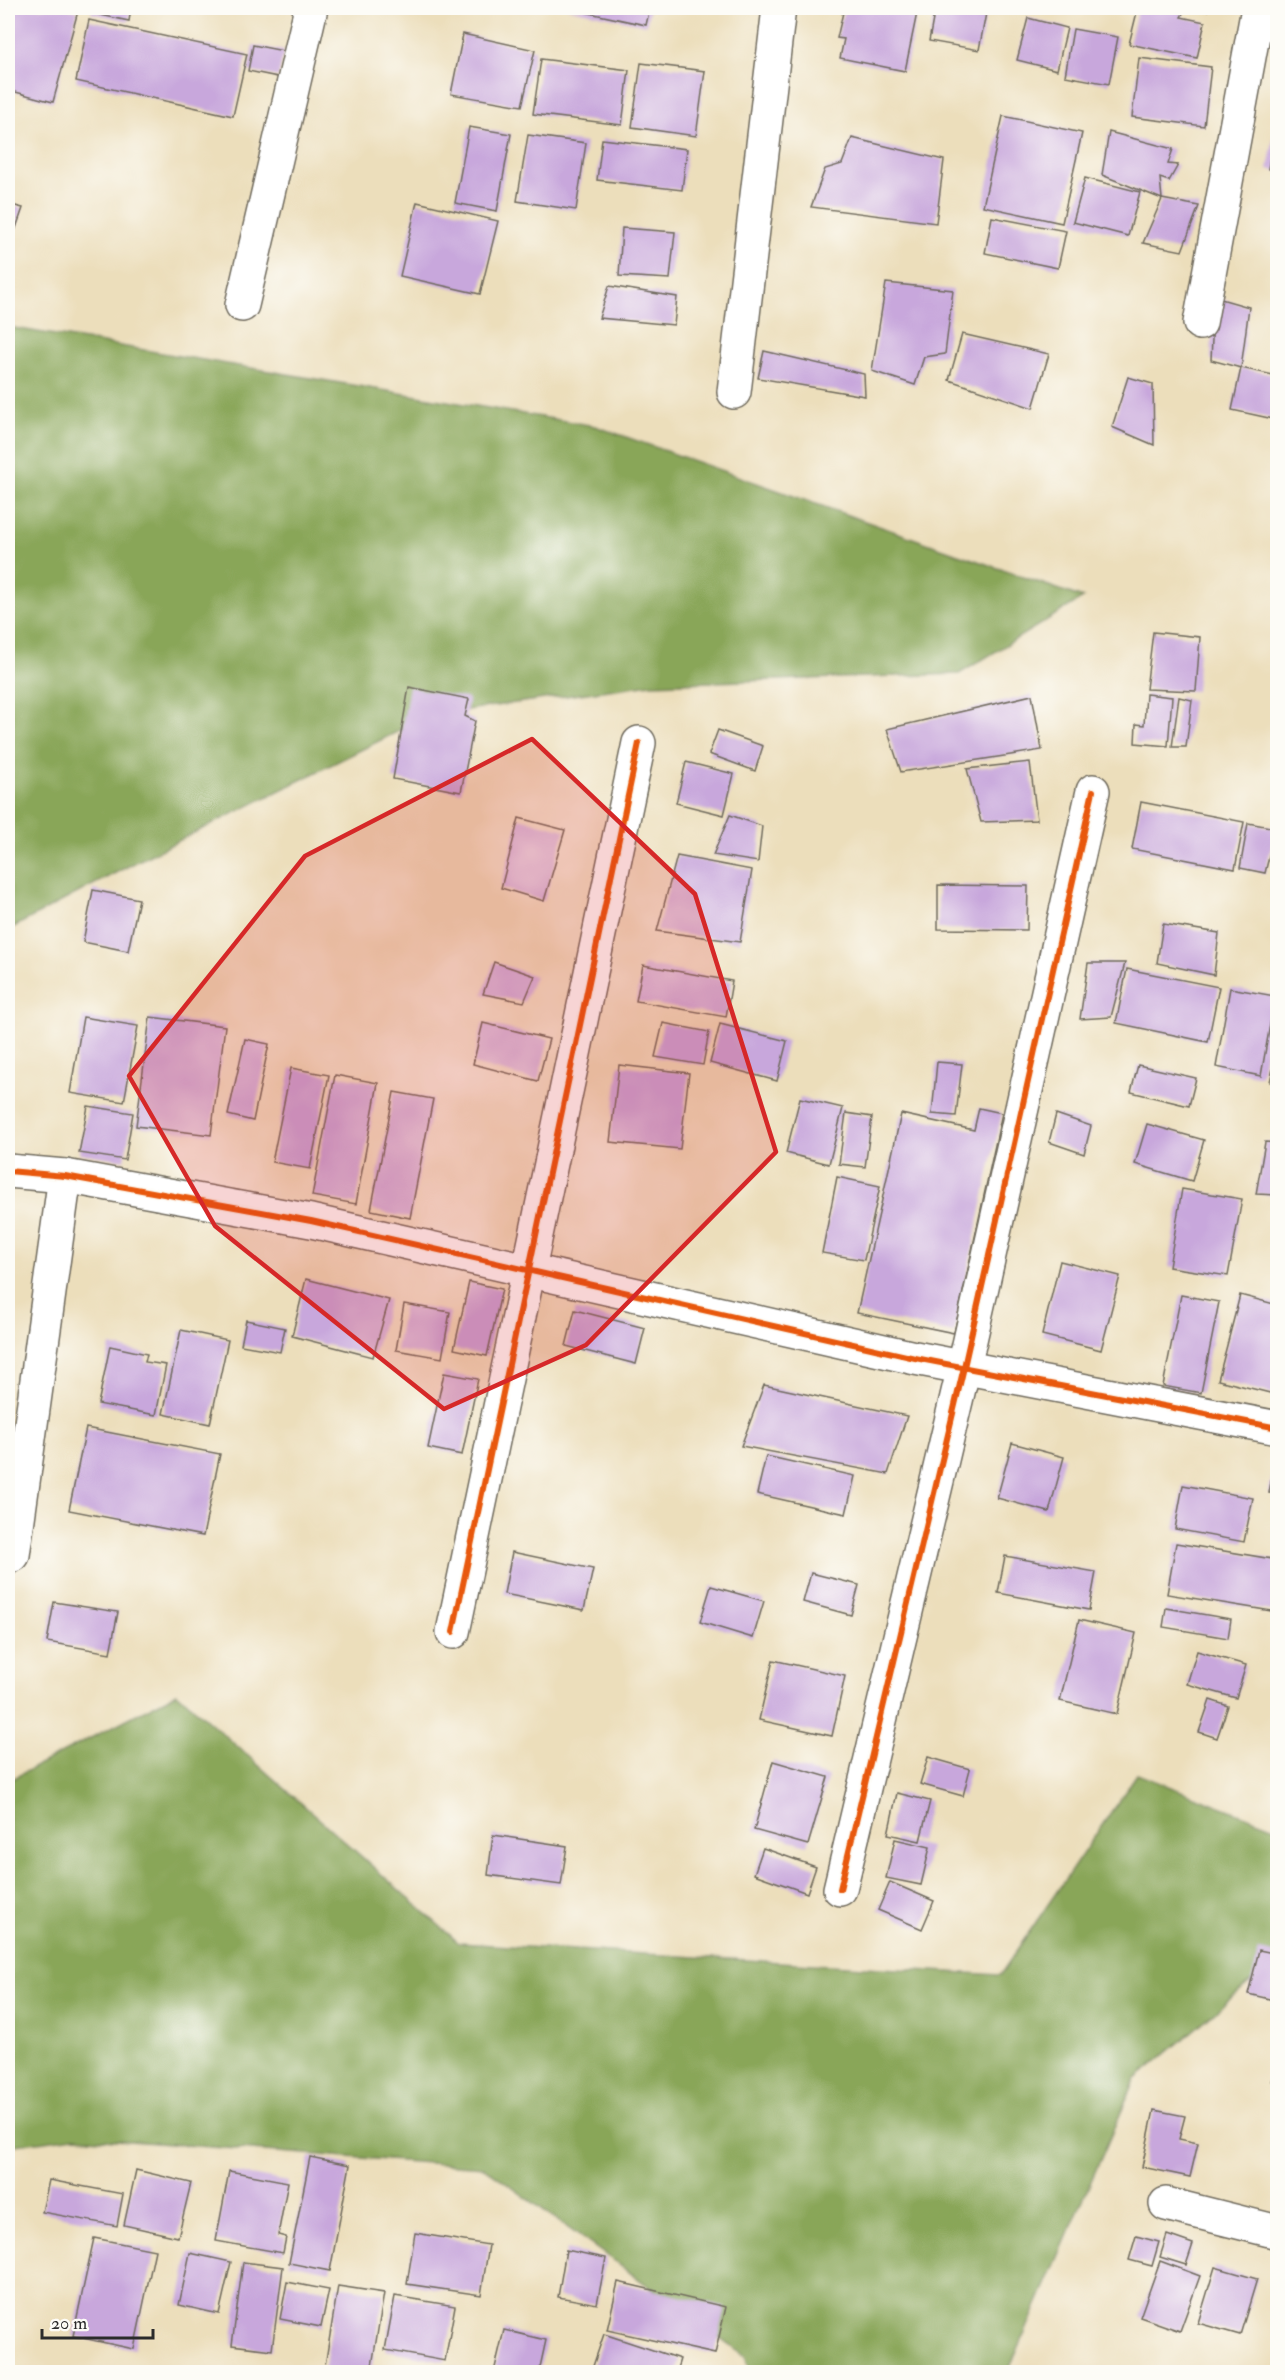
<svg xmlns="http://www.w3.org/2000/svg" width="1285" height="2380" font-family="'IM FELL Double Pica',serif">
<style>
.forest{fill:#89a658;stroke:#5a6842;stroke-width:1.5}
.building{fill:#c8a7dc}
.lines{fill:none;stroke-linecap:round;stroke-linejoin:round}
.street-casing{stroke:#6f6a5d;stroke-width:36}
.street{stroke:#fff;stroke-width:33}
.cycleway-casing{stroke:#fdfcf7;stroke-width:10}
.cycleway{stroke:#e8590c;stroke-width:6}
.marked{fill:#d62828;fill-opacity:0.2;stroke:#d62828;stroke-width:4.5;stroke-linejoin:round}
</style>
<rect width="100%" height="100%" fill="#fdfcf7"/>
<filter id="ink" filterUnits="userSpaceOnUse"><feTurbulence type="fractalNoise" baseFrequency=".0167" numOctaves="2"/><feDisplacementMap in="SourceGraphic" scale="12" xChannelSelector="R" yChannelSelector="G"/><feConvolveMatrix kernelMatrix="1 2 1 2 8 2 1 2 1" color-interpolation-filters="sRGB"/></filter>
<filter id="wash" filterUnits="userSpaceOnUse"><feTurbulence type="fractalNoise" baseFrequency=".008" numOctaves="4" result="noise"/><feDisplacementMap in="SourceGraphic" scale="24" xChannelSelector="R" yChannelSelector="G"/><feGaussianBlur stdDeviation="1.35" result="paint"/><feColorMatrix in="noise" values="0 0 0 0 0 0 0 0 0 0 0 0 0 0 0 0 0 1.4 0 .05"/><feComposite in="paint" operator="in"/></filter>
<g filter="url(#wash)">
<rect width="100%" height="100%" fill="#ecdebb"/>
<!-- forest -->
<g class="forest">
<polygon points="8,327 595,426 1083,598 959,674 651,684 431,715 138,861 8,930"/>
<polygon points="177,1693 459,1943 1000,1975 1137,1774 1277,1828 1277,1959 1135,2080 1008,2372 751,2372 745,2356 484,2167 75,2137 8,2146 8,1781"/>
</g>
<g id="blocks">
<!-- building -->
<g class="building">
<polygon points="8,8 63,8 78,11 53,102 8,90"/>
<polygon points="92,8 131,8 129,21 91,13"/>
<polygon points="566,8 650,8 646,25"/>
<polygon points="844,8 918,8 905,71 840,58 844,39 837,38"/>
<polygon points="935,8 987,8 979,50 929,41"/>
<polygon points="1138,8 1208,8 1207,11 1185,10 1181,17 1205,22 1197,58 1129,44"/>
<polygon points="1028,18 1067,28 1057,70 1017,60"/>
<polygon points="89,20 247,54 233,116 76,81"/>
<polygon points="1073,29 1118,37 1109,84 1065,76"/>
<polygon points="463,34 535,50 522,106 451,94"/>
<polygon points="253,45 284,51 278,77 248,71"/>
<polygon points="1139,58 1211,67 1204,126 1132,117"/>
<polygon points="541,59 629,70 622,125 533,114"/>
<polygon points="641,63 705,71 696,136 632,127"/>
<polygon points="1003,116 1082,133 1062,223 983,206"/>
<polygon points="1276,123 1278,123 1278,171 1268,169"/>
<polygon points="469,127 511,134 497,211 455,203"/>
<polygon points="1109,132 1173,149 1168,164 1178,165 1169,181 1160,178 1162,199 1102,175"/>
<polygon points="528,135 586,143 576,210 517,201"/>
<polygon points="852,138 944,160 936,223 811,207 825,169 842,164"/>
<polygon points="602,139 687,149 682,190 597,180"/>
<polygon points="1085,178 1140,192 1128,236 1073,222"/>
<polygon points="1162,199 1199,206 1182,251 1143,243"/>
<polygon points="417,202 498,221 480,294 400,276"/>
<polygon points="8,204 23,208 8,251"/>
<polygon points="992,217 1066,231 1058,268 985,253"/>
<polygon points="622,228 675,232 670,279 619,276"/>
<polygon points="886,283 953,290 945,354 924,357 915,385 872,371"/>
<polygon points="609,286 677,297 674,325 599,318"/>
<polygon points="1214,297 1249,307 1241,368 1211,360"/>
<polygon points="962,334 1049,354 1033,408 949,380"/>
<polygon points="764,351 864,374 865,396 758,378"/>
<polygon points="1241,368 1278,376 1278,420 1232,410"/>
<polygon points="1128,377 1153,384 1154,445 1112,427"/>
<polygon points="1153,632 1200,637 1196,691 1146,689"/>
<polygon points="409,687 469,699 465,716 475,721 461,792 393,779"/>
<polygon points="1146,694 1172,697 1168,746 1135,743 1136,724 1144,725"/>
<polygon points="1032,695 1042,750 901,772 887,729"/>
<polygon points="1179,697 1192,700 1186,747 1172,747"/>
<polygon points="718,730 763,746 755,771 709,754"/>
<polygon points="686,762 734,774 724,815 676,803"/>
<polygon points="1030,762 1037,820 981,822 967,769"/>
<polygon points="1141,802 1244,822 1235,869 1132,849"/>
<polygon points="730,815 762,826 758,862 713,855"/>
<polygon points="519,818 565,830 544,901 501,888"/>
<polygon points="1248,823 1276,828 1265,873 1240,868"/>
<polygon points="677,856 752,870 740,942 657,931"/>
<polygon points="938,885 1028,886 1027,930 938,929"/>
<polygon points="93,890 139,899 128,951 83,942"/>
<polygon points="1163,924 1219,933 1214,975 1157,963"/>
<polygon points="494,962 535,976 524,1002 483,994"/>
<polygon points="1088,963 1125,963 1111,1017 1080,1019"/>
<polygon points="643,965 732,981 726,1017 636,1001"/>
<polygon points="1127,969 1219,987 1208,1042 1116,1023"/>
<polygon points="1230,988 1275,996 1261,1076 1216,1067"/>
<polygon points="83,1017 138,1026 124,1102 70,1093"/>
<polygon points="150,1017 225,1026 211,1135 136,1126"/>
<polygon points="483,1023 549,1039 538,1081 473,1064"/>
<polygon points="663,1023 709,1032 703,1065 655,1057"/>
<polygon points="720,1024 787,1041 777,1081 710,1063"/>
<polygon points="245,1039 269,1044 253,1121 228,1115"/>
<polygon points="1277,1051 1278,1051 1278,1084 1270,1082"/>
<polygon points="937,1062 962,1064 956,1116 932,1114"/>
<polygon points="619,1065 689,1073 680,1149 610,1142"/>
<polygon points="1138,1065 1196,1078 1189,1106 1131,1092"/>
<polygon points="291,1068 329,1075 310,1169 272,1162"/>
<polygon points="335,1075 378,1083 356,1204 312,1196"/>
<polygon points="394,1092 433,1099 410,1218 371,1210"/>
<polygon points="800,1098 843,1108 829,1164 786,1153"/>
<polygon points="88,1106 133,1113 125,1160 79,1153"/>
<polygon points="979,1108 1002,1113 954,1333 857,1313 901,1114 974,1130"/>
<polygon points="846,1113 872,1117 865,1167 839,1164"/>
<polygon points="1056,1114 1091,1126 1084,1154 1049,1142"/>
<polygon points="1147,1124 1204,1140 1192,1181 1135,1164"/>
<polygon points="1265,1142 1278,1143 1278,1195 1256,1194"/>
<polygon points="837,1177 880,1186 864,1260 822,1253"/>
<polygon points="1182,1189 1242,1199 1228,1276 1169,1267"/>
<polygon points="1060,1261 1120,1276 1101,1350 1042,1335"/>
<polygon points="306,1279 389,1300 373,1357 292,1336"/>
<polygon points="469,1282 502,1289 487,1356 454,1349"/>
<polygon points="1181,1295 1219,1302 1201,1393 1163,1386"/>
<polygon points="1240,1295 1278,1305 1278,1395 1218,1380"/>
<polygon points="404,1304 450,1312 442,1358 396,1350"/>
<polygon points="575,1310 645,1328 636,1364 566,1346"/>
<polygon points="246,1320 285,1328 280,1352 241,1345"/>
<polygon points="181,1330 228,1340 210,1424 163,1414"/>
<polygon points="110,1346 147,1354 145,1362 166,1365 156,1415 98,1404"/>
<polygon points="444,1373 478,1379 462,1455 428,1448"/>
<polygon points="764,1385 907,1416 888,1474 741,1446"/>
<polygon points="86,1428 220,1454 203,1536 69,1510"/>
<polygon points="1012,1443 1064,1457 1049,1512 997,1498"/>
<polygon points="766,1456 855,1476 846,1514 757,1494"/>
<polygon points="1275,1460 1278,1460 1278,1494 1269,1493"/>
<polygon points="1183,1485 1253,1498 1244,1542 1175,1529"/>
<polygon points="1176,1543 1278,1560 1278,1612 1167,1594"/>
<polygon points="512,1552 593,1569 584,1610 504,1594"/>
<polygon points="1005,1556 1096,1572 1089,1610 998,1593"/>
<polygon points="811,1573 859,1585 851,1615 803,1602"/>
<polygon points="711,1586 764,1601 753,1638 700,1622"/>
<polygon points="54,1602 118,1612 110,1653 47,1642"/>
<polygon points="1166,1608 1231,1619 1228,1638 1163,1627"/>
<polygon points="1079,1620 1136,1633 1117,1714 1060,1701"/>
<polygon points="1197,1651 1246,1665 1236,1698 1187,1684"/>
<polygon points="773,1660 845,1676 832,1736 759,1720"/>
<polygon points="1210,1700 1228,1706 1217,1738 1199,1732"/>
<polygon points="928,1757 970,1769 963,1796 920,1784"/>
<polygon points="773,1761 828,1777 808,1845 754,1830"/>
<polygon points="897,1793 930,1801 920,1841 888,1834"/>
<polygon points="493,1835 567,1846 561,1885 488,1875"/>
<polygon points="895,1839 930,1847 921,1885 886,1878"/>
<polygon points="763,1848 816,1867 807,1893 754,1874"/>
<polygon points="890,1882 934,1901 922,1929 878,1910"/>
<polygon points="1259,1950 1278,1954 1278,2001 1248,1994"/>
<polygon points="1278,2062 1278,2082 1272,2081"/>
<polygon points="1154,2110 1185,2116 1179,2139 1198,2143 1190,2177 1142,2167"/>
<polygon points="310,2157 350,2165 330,2271 289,2263"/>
<polygon points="136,2170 191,2183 178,2237 124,2225"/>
<polygon points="229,2171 288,2182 278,2235 286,2237 283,2253 216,2241"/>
<polygon points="49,2180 123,2194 117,2226 42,2212"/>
<polygon points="415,2233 489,2245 481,2295 407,2284"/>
<polygon points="1167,2235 1193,2244 1186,2265 1160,2257"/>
<polygon points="1136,2236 1159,2242 1152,2266 1129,2260"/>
<polygon points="94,2238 155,2250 134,2349 73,2336"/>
<polygon points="566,2250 606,2258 597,2304 558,2297"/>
<polygon points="190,2253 231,2262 219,2314 179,2305"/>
<polygon points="1160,2261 1200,2276 1180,2331 1140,2317"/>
<polygon points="243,2262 283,2267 272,2350 232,2345"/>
<polygon points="1215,2267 1257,2279 1240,2335 1198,2323"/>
<polygon points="287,2282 329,2290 321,2327 280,2319"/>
<polygon points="618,2282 726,2307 715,2354 607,2330"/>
<polygon points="338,2286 384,2293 371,2372 324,2372"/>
<polygon points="395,2296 455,2306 445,2361 385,2350"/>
<polygon points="504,2330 546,2340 539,2372 494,2372"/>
<polygon points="604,2334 680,2359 676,2372 591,2372"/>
</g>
</g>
</g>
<g filter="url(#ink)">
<use href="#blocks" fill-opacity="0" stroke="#6f6a5d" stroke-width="1.5"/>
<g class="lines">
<defs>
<g id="street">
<polyline points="242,305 311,8"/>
<polyline points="1200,323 1258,8"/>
<polyline points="734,392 779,8"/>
<polyline points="8,1171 65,1176 311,1221 915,1358 1278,1428"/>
<polyline points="13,1555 65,1176"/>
<polyline points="453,1632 639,743"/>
<polyline points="840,1889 964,1367 1093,791"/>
<polyline points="1166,2204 1278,2232"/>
</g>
</defs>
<!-- street casing -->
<use href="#street" class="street-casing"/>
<!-- street -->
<use href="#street" class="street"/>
<defs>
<g id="cycleway">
<polyline points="8,1171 65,1176 311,1221 915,1358 1278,1428"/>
<polyline points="453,1632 639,743"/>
<polyline points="840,1889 964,1367 1093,791"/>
</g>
</defs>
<!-- cycleway casing -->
<use href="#cycleway" class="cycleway-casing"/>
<!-- cycleway -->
<use href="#cycleway" class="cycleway"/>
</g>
</g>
<!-- marked area -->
<path class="marked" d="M532,739L695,894L776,1152L586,1345L444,1409L215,1226L129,1076L305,856Z"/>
<!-- margin -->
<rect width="1285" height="2380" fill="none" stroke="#fdfcf7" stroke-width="30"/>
<!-- scale -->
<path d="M42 2329v9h111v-9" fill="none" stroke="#2b2b2b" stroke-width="3"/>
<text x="51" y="2329" font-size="18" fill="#2b2b2b" stroke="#fdfcf7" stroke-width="4.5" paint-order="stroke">20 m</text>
</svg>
